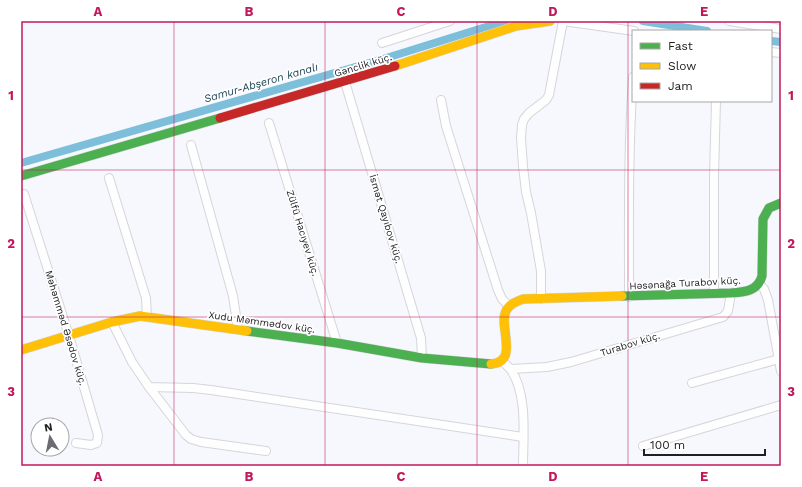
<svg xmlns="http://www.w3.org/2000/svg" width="802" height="487" font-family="'Work Sans',sans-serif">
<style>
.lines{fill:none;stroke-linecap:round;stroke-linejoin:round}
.canal{stroke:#7dbeda;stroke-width:8}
.street-casing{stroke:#d5d5da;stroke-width:10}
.fast-casing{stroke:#d5d5da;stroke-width:10}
.slow-casing{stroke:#d5d5da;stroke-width:10}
.jam-casing{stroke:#d5d5da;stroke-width:10}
.street{stroke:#fefeff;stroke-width:8}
.fast{stroke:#4caf50;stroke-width:9}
.slow{stroke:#ffc107;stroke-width:9}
.jam{stroke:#c62828;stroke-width:9}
.grid{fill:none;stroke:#c2185b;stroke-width:1;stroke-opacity:0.55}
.labels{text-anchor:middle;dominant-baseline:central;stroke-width:3.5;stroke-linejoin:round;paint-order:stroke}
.street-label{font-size:10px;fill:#202024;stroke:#fff}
.water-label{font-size:11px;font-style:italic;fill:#1d4456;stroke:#fff}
.neatline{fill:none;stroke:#c2185b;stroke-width:1.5}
.grid-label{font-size:13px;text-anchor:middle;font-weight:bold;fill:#c2185b}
</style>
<rect width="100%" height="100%" fill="#f7f8fd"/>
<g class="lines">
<!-- canal -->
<g class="canal">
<polyline points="643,21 707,31"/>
<polyline points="771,41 781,42"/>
<polyline points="21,163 383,59 505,21"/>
</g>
<defs>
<g id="street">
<polyline points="563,21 634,31"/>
<polyline points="729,21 781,29"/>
<polyline points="382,43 450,21"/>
<polyline points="771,52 781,53"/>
<polyline points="345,82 421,338 422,358"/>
<polyline points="441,100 446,126 498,290 502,299 508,305"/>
<polyline points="269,123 337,343"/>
<polyline points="191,145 233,296 238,329"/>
<polyline points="109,178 146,298 147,317"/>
<polyline points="24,194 69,336 98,435 97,443 91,445 76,443"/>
<polyline points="760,285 764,289 768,300 781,371"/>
<polyline points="714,293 714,176 716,101"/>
<path d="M629,297C629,223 628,150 633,77"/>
<polyline points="541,299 541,271 531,213 526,192 523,166 521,138 522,125 524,119 529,113 546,100 549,95 563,21"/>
<polyline points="112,322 132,362 149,387 193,388 211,390 523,437"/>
<path d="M502,361C505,364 509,367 511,370C528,395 523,437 523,466"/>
<polyline points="511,369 547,367 571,362 723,317 728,311 731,293"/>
<polyline points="692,383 779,359"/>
<polyline points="149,387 186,435 191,439 201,442 266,451"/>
<polyline points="643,446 781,405"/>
</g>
<g id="fast">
<polyline points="21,176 220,118"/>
<path d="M622,296L731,293C745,292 758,291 762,276L763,219L769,208L781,203"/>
<polyline points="247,331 337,343 422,358 491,364"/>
</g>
<g id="slow">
<polyline points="395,66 516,26 550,21"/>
<polyline points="21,350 112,322 140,316 247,331"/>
<path d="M491,364C520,362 498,326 506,311C509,304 516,302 523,299L622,296"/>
</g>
<polyline id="jam" points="220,118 395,66"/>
</defs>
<!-- street casing -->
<use href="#street" class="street-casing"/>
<!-- fast casing -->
<use href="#fast" class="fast-casing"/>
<!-- slow casing -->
<use href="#slow" class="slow-casing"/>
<!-- jam casing -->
<use href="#jam" class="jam-casing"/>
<!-- street -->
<use href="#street" class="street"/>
<!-- fast -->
<use href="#fast" class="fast"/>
<!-- slow -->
<use href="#slow" class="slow"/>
<!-- jam -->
<use href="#jam" class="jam"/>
</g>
<!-- grid -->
<path class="grid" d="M174,21V466M325,21V466M477,21V466M628,21V466M21,170H781M21,317H781"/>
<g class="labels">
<!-- street labels -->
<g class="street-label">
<text transform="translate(363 65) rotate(-17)">Gənclik küç.</text>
<text transform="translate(386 219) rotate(73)">İsmət Qayıbov küç.</text>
<text transform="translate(303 233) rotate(73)">Zülfü Hacıyev küç.</text>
<text transform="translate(685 283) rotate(-3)">Həsənağa Turabov küç.</text>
<text transform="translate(262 322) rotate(8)">Xudu Məmmədov küç.</text>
<text transform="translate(66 328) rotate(73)">Məhəmməd Əsədov küç.</text>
<text transform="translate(630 344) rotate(-17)">Turabov küç.</text>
</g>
<!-- water labels -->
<g class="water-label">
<text transform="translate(261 83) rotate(-16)">Samur-Abşeron kanalı</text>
</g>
</g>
<!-- border -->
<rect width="802" height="487" fill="none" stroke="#ffffff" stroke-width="44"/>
<!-- legend -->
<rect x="632" y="30" width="140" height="72" fill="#ffffff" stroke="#a6a6a7"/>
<rect x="640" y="43" width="20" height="6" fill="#4caf50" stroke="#a6a6a7"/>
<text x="668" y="50" font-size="12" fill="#202024">Fast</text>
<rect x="640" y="63" width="20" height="6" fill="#ffc107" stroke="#a6a6a7"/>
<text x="668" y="70" font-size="12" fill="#202024">Slow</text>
<rect x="640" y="83" width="20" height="6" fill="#c62828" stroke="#a6a6a7"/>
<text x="668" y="90" font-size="12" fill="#202024">Jam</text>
<!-- north arrow -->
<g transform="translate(50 437) rotate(350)"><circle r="19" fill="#ffffff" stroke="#a6a6a7"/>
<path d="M0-3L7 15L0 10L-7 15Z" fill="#6b6c70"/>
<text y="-6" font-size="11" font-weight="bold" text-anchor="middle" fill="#202024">N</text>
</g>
<!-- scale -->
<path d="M644 449v6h121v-6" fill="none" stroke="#202024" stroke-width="2"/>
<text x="650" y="449" font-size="12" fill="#202024" stroke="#ffffff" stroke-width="3" paint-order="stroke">100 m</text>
<rect x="22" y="22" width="758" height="443" class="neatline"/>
<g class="grid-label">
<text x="98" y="16">A</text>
<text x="249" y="16">B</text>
<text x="401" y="16">C</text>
<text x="553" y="16">D</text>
<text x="704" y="16">E</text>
<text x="11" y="100">1</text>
<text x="791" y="100">1</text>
<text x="11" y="248">2</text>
<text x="791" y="248">2</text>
<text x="11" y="396">3</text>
<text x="791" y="396">3</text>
<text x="98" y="481">A</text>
<text x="249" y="481">B</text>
<text x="401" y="481">C</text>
<text x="553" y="481">D</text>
<text x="704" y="481">E</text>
</g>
</svg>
